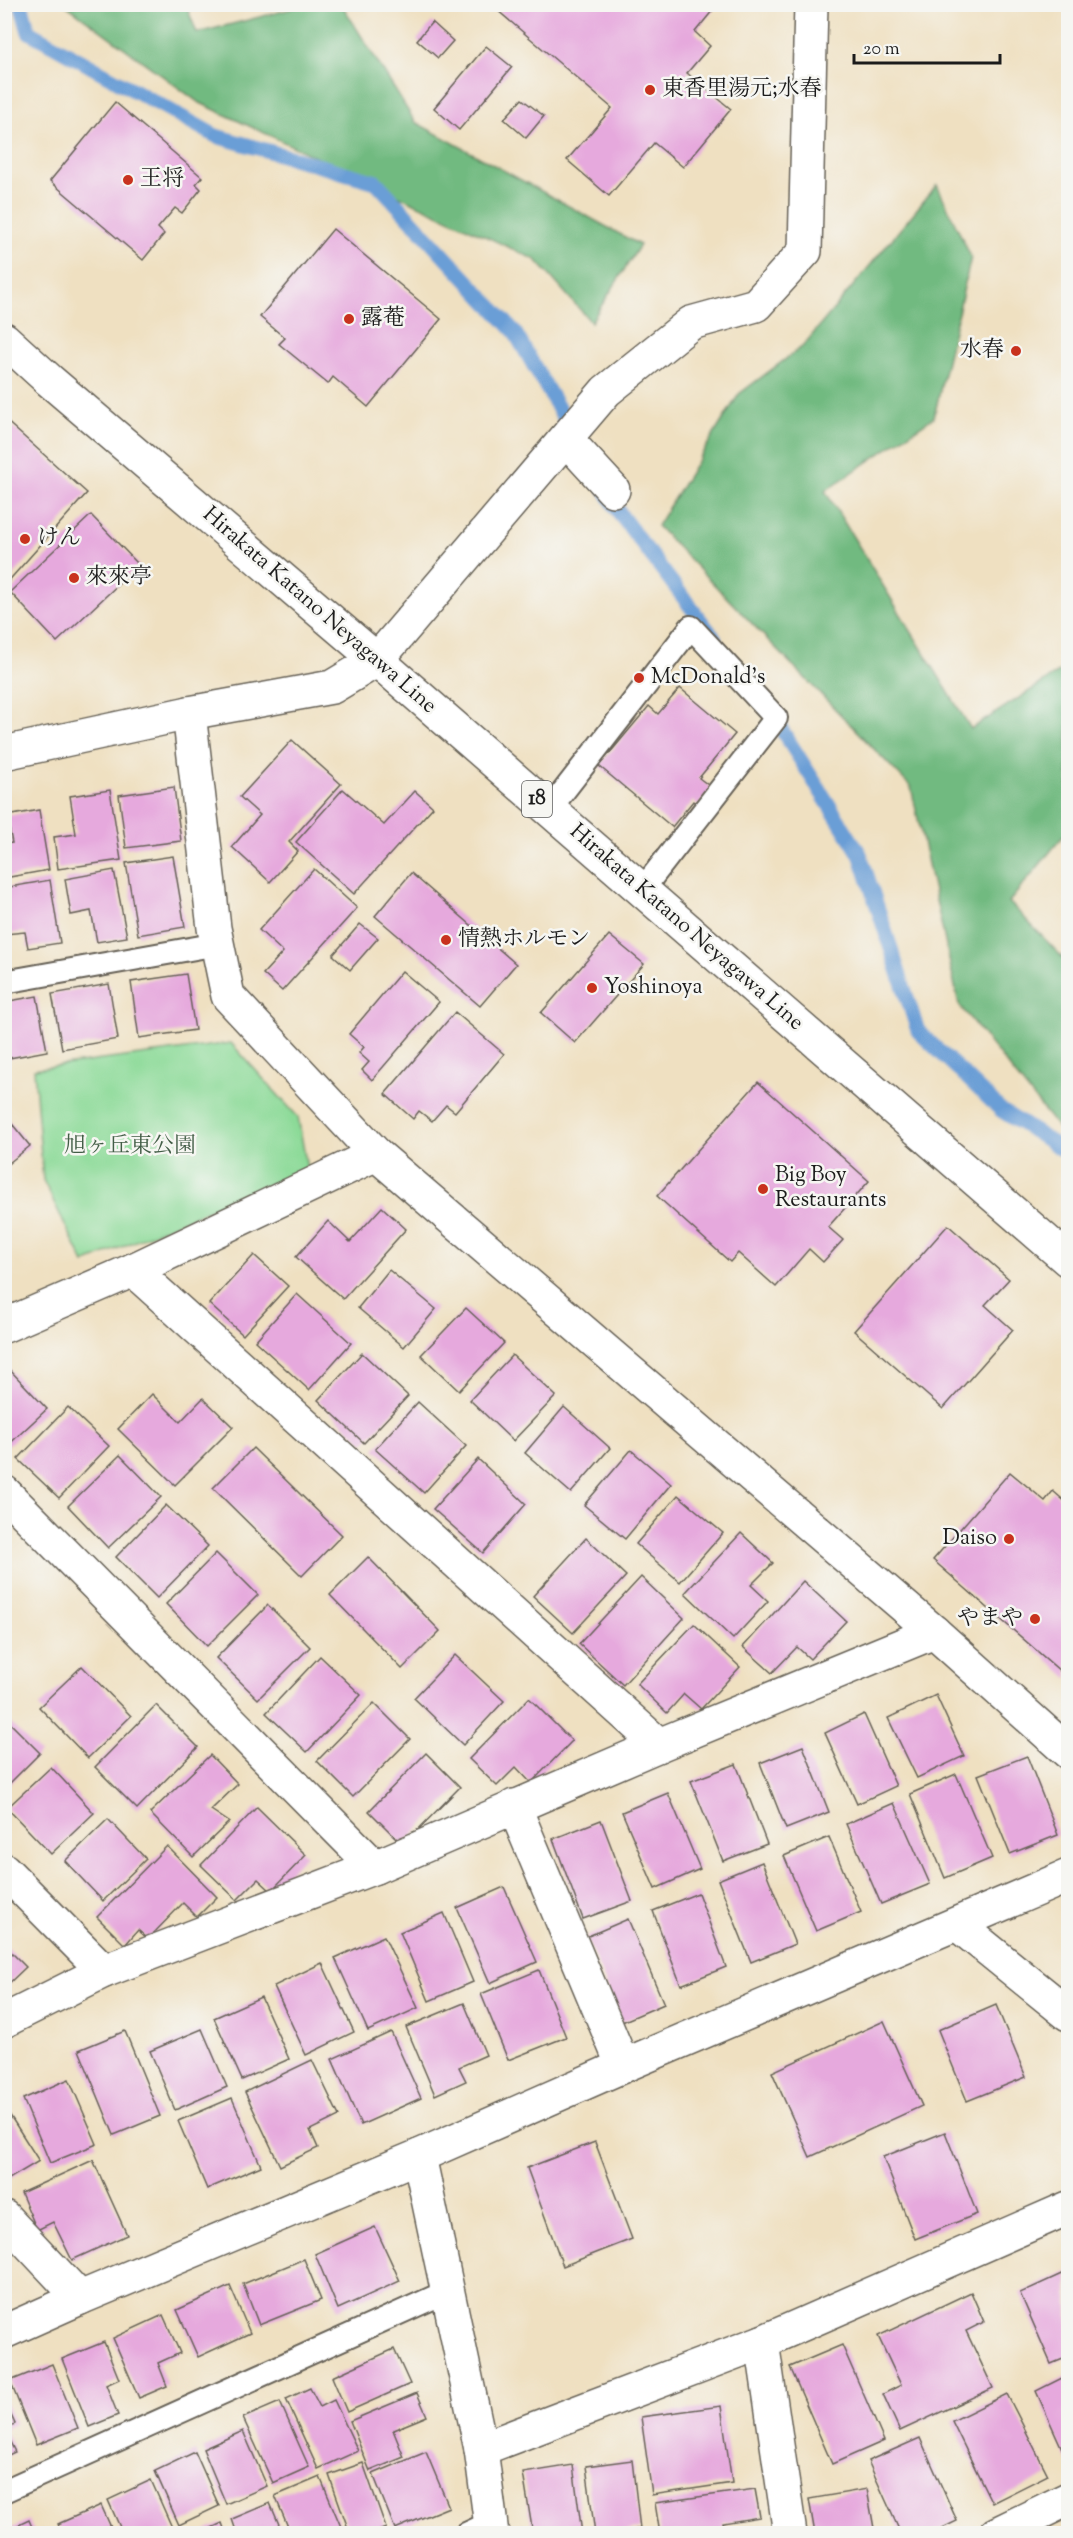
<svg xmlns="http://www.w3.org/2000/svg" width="1073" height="2538" font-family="'Sorts Mill Goudy','Noto Serif JP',serif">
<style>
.green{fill:#8cda98;stroke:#547b5a;stroke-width:1.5}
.forest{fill:#71ba80;stroke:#466b4e;stroke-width:1.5}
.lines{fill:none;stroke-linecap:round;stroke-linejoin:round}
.stream{stroke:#6b9ed6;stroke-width:15}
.building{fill:#e6a9dd}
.service-casing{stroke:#666156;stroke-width:26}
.minor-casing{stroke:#666156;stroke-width:36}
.tertiary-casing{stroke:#666156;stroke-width:36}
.primary-casing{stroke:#666156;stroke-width:36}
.service{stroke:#fff;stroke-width:22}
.minor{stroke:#fff;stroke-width:33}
.tertiary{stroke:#fff;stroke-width:33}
.primary{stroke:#fff;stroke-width:33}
.poi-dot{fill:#c8321e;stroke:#f6f6f2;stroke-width:2}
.labels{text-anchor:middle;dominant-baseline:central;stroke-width:5;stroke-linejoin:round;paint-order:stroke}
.shield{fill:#f6f6f2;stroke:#5d5d5c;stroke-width:1.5}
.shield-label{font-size:21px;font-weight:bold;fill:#1c1c1c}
.poi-label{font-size:22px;fill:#1c1c1c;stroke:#f6f6f2;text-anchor:start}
.street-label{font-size:22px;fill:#1c1c1c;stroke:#f6f6f2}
.park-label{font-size:22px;fill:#435e47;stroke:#f6f6f2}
</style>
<rect width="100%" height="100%" fill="#f6f6f2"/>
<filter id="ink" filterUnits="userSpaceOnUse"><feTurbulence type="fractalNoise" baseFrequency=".0167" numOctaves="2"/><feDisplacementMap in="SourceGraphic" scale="12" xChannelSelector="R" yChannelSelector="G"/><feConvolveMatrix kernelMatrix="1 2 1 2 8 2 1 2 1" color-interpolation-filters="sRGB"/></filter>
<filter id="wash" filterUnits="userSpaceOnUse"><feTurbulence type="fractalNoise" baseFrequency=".008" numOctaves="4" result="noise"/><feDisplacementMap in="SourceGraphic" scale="24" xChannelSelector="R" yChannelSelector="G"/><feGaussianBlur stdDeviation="1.35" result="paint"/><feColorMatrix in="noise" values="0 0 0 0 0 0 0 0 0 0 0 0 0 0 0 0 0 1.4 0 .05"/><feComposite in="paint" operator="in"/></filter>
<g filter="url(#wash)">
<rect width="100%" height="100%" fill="#efe0c1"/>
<!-- green -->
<polygon class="green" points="231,1043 298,1117 307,1168 84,1263 43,1180 34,1069"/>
<!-- forest -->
<g class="forest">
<polygon points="66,5 186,5 197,33 306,5 342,5 415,122 640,245 591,322 536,260 198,102"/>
<polygon points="937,185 971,257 934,417 825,491 971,729 1068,666 1068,830 1009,902 1068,963 1068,1137 1063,1134 959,1005 911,787 657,526 739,394 803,346"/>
</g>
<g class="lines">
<!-- stream -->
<g class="stream">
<polyline points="21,4 29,32 216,136 376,182 514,331 572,432"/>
<polyline points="605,489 622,517 715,639"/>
<polyline points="771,713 860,854 918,1031 1002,1111 1068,1153"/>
</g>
</g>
<g id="blocks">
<!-- building -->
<g class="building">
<polygon points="490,4 706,4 713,10 695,32 710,46 687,73 731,109 683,167 654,143 609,196 567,160 612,108"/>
<polygon points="432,22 453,41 438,58 417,40"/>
<polygon points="486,46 512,67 459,130 434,108"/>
<polygon points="522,99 544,116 526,138 504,119"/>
<polygon points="115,102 202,177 196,184 201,189 182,213 175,208 158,228 164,234 143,260 50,181"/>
<polygon points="333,229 441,319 368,407 333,377 328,384 279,344 285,338 260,317"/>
<polygon points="4,419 87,493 4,586"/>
<polygon points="91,515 139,565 57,642 10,592"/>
<polygon points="680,688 735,734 699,778 712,788 698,806 693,801 672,827 599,766 649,706 658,714"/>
<polygon points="292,740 341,784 289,842 298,851 270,882 232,847 260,815 240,797"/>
<polygon points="174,787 181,841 126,848 119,795"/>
<polygon points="343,789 384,825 415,791 433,807 354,894 296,842"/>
<polygon points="110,790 121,860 58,869 54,837 76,834 70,796"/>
<polygon points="39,810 49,870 4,878 4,844 12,843 7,816"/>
<polygon points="173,856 185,927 138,935 126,863"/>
<polygon points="314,869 357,908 282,991 263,974 283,952 259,930"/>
<polygon points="114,870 127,937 97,942 91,911 71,915 65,879"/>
<polygon points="411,873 516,964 480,1006 375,916"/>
<polygon points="50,880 60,943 28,948 25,932 5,934 4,888"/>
<polygon points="360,924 378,938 350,970 333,955"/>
<polygon points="609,935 644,964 575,1043 541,1013"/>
<polygon points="402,971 439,1002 372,1080 362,1070 369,1062 359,1053 364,1047 349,1034"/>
<polygon points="186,974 195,1030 139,1038 131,982"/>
<polygon points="109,984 118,1039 62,1049 52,994"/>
<polygon points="37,996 47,1051 4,1059 4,1002"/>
<polygon points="455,1012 504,1054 455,1112 446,1105 432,1121 419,1111 413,1119 385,1094"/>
<polygon points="758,1082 869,1181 828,1227 843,1240 823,1262 809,1249 776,1287 738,1253 730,1262 657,1196"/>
<polygon points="4,1114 30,1146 4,1167"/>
<polygon points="382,1207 406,1229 343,1299 296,1257 328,1221 350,1242"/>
<polygon points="948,1225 1009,1279 985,1305 1013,1330 943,1409 854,1331"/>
<polygon points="254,1255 288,1286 243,1335 209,1304"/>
<polygon points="389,1270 436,1309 404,1347 358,1308"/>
<polygon points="297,1294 351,1343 309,1390 255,1341"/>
<polygon points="466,1308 504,1343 459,1391 421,1355"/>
<polygon points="362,1353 408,1396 364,1443 318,1400"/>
<polygon points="512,1355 556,1396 513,1441 470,1400"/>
<polygon points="9,1369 47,1409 4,1449 4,1373"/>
<polygon points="152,1394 180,1422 203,1398 233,1427 175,1485 118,1429"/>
<polygon points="418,1402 466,1446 424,1493 375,1449"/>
<polygon points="68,1407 109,1446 59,1498 18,1459"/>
<polygon points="564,1407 610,1448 571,1493 525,1453"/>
<polygon points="253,1448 342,1535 302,1576 213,1488"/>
<polygon points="631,1450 671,1484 625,1539 584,1505"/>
<polygon points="120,1455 161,1497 108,1548 68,1506"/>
<polygon points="478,1459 526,1504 483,1553 433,1509"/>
<polygon points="1010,1472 1045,1501 1053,1491 1068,1504 1068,1678 933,1560"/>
<polygon points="678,1495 723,1533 680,1582 636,1544"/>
<polygon points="166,1505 208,1546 157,1598 116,1557"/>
<polygon points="741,1533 773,1563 751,1585 768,1601 733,1639 685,1593"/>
<polygon points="586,1538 626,1576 573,1633 533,1596"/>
<polygon points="216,1553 258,1595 207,1646 166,1604"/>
<polygon points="368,1557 440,1631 402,1669 330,1595"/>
<polygon points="641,1577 684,1618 623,1685 579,1644"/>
<polygon points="803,1581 846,1621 810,1659 797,1647 772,1673 743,1647"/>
<polygon points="268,1605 310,1647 258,1699 216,1658"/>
<polygon points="694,1624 740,1667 701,1709 684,1694 667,1713 637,1684"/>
<polygon points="455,1655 504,1701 463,1745 414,1698"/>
<polygon points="320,1656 361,1695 307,1752 266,1713"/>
<polygon points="82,1666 131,1716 88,1758 39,1707"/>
<polygon points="936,1695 964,1756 917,1778 888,1718"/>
<polygon points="529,1698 572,1741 531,1783 516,1767 497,1786 469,1759"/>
<polygon points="374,1703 410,1739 353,1797 317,1761"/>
<polygon points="156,1705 198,1747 137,1809 95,1767"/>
<polygon points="864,1714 896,1786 857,1804 825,1733"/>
<polygon points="4,1717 40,1753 4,1789"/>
<polygon points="803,1746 829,1812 786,1829 760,1763"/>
<polygon points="426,1753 460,1787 403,1845 369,1811"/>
<polygon points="210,1755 238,1784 211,1810 229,1822 193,1857 150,1813"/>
<polygon points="1027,1756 1058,1835 1010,1854 978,1775"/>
<polygon points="736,1764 767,1844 723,1861 691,1781"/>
<polygon points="51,1767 94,1813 51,1854 7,1808"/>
<polygon points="956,1774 992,1858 945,1878 910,1794"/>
<polygon points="668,1793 700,1869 655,1889 622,1812"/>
<polygon points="894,1803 930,1884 881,1904 846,1824"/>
<polygon points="257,1807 306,1855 271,1891 258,1879 237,1900 201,1865"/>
<polygon points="108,1819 146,1859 103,1901 65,1861"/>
<polygon points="601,1820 632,1901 583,1919 553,1839"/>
<polygon points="829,1837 861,1912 816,1931 784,1856"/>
<polygon points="167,1846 217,1897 197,1917 183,1903 148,1939 138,1930 125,1945 97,1917"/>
<polygon points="762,1862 795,1944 751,1962 718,1880"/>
<polygon points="504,1887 537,1962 490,1983 457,1908"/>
<polygon points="698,1893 726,1967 681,1985 653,1911"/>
<polygon points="444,1913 473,1982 429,2001 400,1932"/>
<polygon points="628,1919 664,2004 622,2022 586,1937"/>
<polygon points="384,1936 418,2008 368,2031 335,1958"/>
<polygon points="4,1945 26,1967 4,1988"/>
<polygon points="322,1963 354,2032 306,2055 274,1986"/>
<polygon points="539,1970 566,2037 508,2060 481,1994"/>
<polygon points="261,1997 289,2059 242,2080 214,2018"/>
<polygon points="464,2003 486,2055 459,2067 466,2081 435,2095 406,2027"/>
<polygon points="996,2005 1026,2077 967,2101 938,2030"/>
<polygon points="884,2021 922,2106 810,2157 772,2072"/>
<polygon points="202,2029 227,2087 175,2110 150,2051"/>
<polygon points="125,2031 160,2116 114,2135 79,2050"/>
<polygon points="391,2032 421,2098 361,2125 332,2059"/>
<polygon points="312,2060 339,2116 310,2130 318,2148 280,2166 245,2092"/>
<polygon points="69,2079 97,2144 50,2163 23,2099"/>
<polygon points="232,2098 261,2166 207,2189 178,2121"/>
<polygon points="4,2106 39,2161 4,2182"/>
<polygon points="945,2132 977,2214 915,2239 883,2157"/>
<polygon points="595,2142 632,2239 563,2266 527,2168"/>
<polygon points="93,2160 127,2235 72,2260 53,2222 37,2230 21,2193"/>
<polygon points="375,2227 400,2281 338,2309 315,2254"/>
<polygon points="304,2259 321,2300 259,2325 243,2284"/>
<polygon points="1068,2271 1068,2357 1051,2364 1020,2293"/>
<polygon points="230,2286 250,2333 198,2357 177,2310"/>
<polygon points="971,2292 984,2322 966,2331 993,2388 900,2431 883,2394 901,2385 878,2336"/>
<polygon points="163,2315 180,2353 158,2363 167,2386 139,2398 113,2338"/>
<polygon points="104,2342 119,2379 106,2385 118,2415 89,2427 62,2359"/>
<polygon points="842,2345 884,2441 832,2464 790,2367"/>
<polygon points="394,2349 410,2384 347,2412 332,2377"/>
<polygon points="52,2364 78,2428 36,2445 10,2381"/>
<polygon points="1068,2375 1068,2462 1036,2391"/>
<polygon points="310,2388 320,2407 334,2400 358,2451 318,2469 286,2399"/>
<polygon points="417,2393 427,2416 393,2430 404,2457 370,2471 350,2421"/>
<polygon points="1007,2394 1048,2475 992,2503 952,2421"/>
<polygon points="4,2400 15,2424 4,2429"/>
<polygon points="280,2402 309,2467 273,2483 243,2418"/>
<polygon points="721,2406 732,2483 652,2495 641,2417"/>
<polygon points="4,2430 15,2452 4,2457"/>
<polygon points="243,2431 267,2486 226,2504 203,2449"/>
<polygon points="920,2438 957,2521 930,2534 901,2534 868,2461"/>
<polygon points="195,2452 219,2506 179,2525 155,2471"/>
<polygon points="426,2452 449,2507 395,2529 373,2474"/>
<polygon points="632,2460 640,2529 595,2534 586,2466"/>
<polygon points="363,2463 386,2528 371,2534 350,2534 329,2475"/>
<polygon points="573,2465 582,2534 533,2534 523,2473"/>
<polygon points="320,2477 344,2534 291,2534 275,2496"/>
<polygon points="151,2480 174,2532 123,2534 108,2500"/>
<polygon points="755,2489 760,2517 723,2523 725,2534 660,2534 655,2503"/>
<polygon points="867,2489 875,2534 815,2534 809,2499"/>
<polygon points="270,2503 283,2534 237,2534 232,2519"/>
<polygon points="101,2505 114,2534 62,2534 58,2524"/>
<polygon points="29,2520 35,2534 7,2534 6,2531"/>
<polygon points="222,2523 226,2534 199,2534"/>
</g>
</g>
</g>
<g filter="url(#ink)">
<use href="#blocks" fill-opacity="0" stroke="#666156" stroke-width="1.5"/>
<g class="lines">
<defs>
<g id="service">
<polyline points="549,810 691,627 776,718 642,890"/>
<polyline points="4,982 218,944"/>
<polyline points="4,2491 448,2291"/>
<polyline points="466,2534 490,2523"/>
</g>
<g id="minor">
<polyline points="566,439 613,490"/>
<polyline points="377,660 606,391 691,323 756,305 805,251 811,4"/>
<polyline points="189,713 214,928 228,996 376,1154"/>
<polyline points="133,1270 659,1745"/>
<polyline points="4,1326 133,1270 376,1154 934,1632 1068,1752"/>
<polyline points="4,1492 375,1867"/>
<polyline points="514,1806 623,2066"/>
<polyline points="4,1870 104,1971"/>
<polyline points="957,1924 1068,2014"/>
<polyline points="4,2021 104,1971 375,1867 659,1745 934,1632"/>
<polyline points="419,2156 481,2449"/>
<polyline points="4,2217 80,2298"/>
<polyline points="762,2342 1068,2208"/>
<polyline points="492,2534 481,2449 762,2342 790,2534"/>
<polyline points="996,2534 1068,2499"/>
</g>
<g id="tertiary">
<polyline points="4,753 189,713 332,687 377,660"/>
<polyline points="4,2332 80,2298 419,2156 623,2066 1068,1876"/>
</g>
<polyline id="primary" points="4,339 49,380 377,660 1068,1260"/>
</defs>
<!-- service casing -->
<use href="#service" class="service-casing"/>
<!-- minor casing -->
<use href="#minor" class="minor-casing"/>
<!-- tertiary casing -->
<use href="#tertiary" class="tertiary-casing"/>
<!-- primary casing -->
<use href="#primary" class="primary-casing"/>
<!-- service -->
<use href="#service" class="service"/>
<!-- minor -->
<use href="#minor" class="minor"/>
<!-- tertiary -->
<use href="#tertiary" class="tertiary"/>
<!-- primary -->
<use href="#primary" class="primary"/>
</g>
</g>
<!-- markers -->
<g class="poi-dot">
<circle cx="650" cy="90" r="6"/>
<circle cx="128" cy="180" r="6"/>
<circle cx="349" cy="319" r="6"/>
<circle cx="1016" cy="351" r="6"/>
<circle cx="25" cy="539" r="6"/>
<circle cx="74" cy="578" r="6"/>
<circle cx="639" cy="678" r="6"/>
<circle cx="446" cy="940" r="6"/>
<circle cx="592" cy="988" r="6"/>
<circle cx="763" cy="1189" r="6"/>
<circle cx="1009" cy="1539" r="6"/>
<circle cx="1035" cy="1619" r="6"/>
</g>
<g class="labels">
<!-- shield labels -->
<rect class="shield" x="522" y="781" width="30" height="36" rx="4.5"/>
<g class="shield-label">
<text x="537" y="799">18</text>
</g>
<!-- poi labels -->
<g class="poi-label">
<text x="662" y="90">東香里湯元;水春</text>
<text x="140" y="180">王将</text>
<text x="361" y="319">露菴</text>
<text x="1004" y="351" text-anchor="end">水春</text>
<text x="37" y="539">けん</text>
<text x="86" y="578">來來亭</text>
<text x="651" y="678">McDonald's</text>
<text x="458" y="940">情熱ホルモン</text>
<text x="604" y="988">Yoshinoya</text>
<text x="775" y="1176">Big Boy<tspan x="775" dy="25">Restaurants</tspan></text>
<text x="997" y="1539" text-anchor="end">Daiso</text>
<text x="1023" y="1619" text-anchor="end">やまや</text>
</g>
<!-- street labels -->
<g class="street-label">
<text transform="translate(319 611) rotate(41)">Hirakata Katano Neyagawa Line</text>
<text transform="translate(686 928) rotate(41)">Hirakata Katano Neyagawa Line</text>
</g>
<!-- park labels -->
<g class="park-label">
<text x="130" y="1147">旭ヶ丘東公園</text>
</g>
</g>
<!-- margin -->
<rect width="1073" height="2538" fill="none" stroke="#f6f6f2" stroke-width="24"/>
<!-- scale -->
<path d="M854 54v9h146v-9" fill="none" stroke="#1c1c1c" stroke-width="3"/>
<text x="863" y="54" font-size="18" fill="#1c1c1c" stroke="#f6f6f2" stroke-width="4.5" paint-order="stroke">20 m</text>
</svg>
